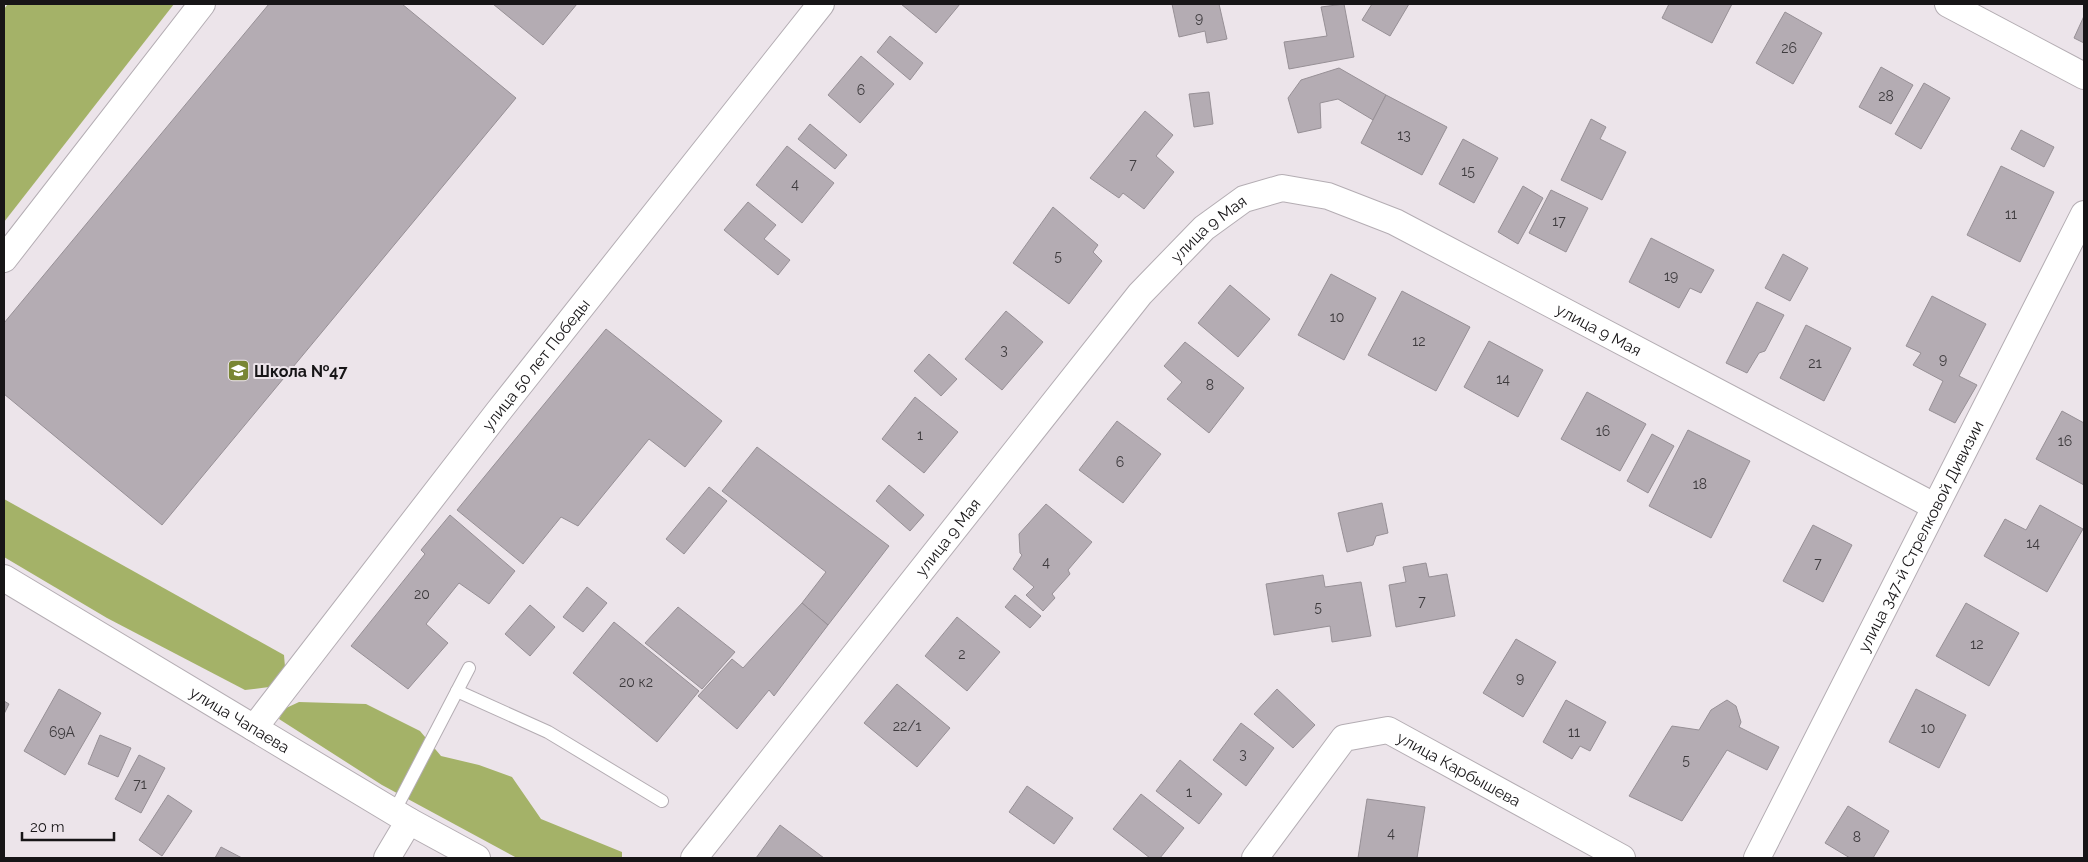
<svg xmlns="http://www.w3.org/2000/svg" width="2088" height="862" font-family="Raleway,sans-serif">
<style>
.forest{fill:#a4b268}
.building{fill:#b4acb3;stroke:#979096}
.lines{fill:none;stroke-linecap:round;stroke-linejoin:round}
.lane-casing{stroke:#b4adb3;stroke-width:14}
.street-casing{stroke:#b4adb3;stroke-width:28}
.lane{stroke:#fff;stroke-width:12}
.street{stroke:#fff;stroke-width:26}
.labels{text-anchor:middle;dominant-baseline:central;stroke-width:4;stroke-linejoin:round;paint-order:stroke}
.number-label{font-size:14px;fill:#3e3b3e}
.street-label{font-size:16px;fill:#171517;stroke:#ece4ea}
.poi-label{font-size:16px;font-weight:bold;fill:#171517;stroke:#ece4ea;text-anchor:start}
</style>
<rect width="100%" height="100%" fill="#ece4ea"/>
<!-- forest -->
<g class="forest">
<polygon points="8,4 174,4 4,222 4,9"/>
<polygon points="4,499 284,655 285,667 269,687 245,690 107,618 4,557"/>
<polygon points="299,702 366,704 420,731 441,756 479,765 512,777 541,819 622,852 622,858 517,858 382,785 279,719 284,709"/>
</g>
<!-- building -->
<g class="building">
<polygon points="269,4 402,4 516,98 162,525 4,394 4,323"/>
<polygon points="493,4 577,4 543,45"/>
<polygon points="901,4 960,4 936,33"/>
<polygon points="1172,4 1219,4 1227,39 1207,43 1205,31 1179,37"/>
<polygon points="1344,4 1354,57 1289,69 1284,42 1327,36 1321,7"/>
<polygon points="1372,4 1409,4 1390,36 1362,20"/>
<polygon points="1669,4 1732,4 1712,43 1662,18"/>
<polygon points="1785,12 1822,33 1793,84 1756,63"/>
<polygon points="2084,16 2084,43 2074,38"/>
<polygon points="890,36 923,63 910,80 877,52"/>
<polygon points="861,56 894,84 860,123 828,95"/>
<polygon points="1881,67 1913,85 1891,124 1859,107"/>
<polygon points="1339,68 1386,95 1373,120 1338,99 1320,103 1321,128 1298,133 1288,98 1301,80"/>
<polygon points="1924,83 1950,98 1921,149 1895,134"/>
<polygon points="1209,92 1213,124 1194,127 1189,94"/>
<polygon points="1386,95 1447,127 1422,175 1361,143"/>
<polygon points="1145,111 1173,135 1156,156 1174,172 1144,209 1123,193 1119,198 1090,178"/>
<polygon points="1591,119 1606,127 1600,139 1626,152 1602,200 1561,180"/>
<polygon points="810,124 847,155 835,169 798,139"/>
<polygon points="2021,130 2054,147 2044,167 2011,149"/>
<polygon points="1463,139 1498,158 1474,203 1439,184"/>
<polygon points="787,146 834,183 802,223 756,185"/>
<polygon points="2001,166 2054,192 2020,262 1967,235"/>
<polygon points="1523,186 1543,198 1518,244 1498,232"/>
<polygon points="1551,190 1588,208 1566,252 1529,233"/>
<polygon points="748,202 776,225 764,239 790,260 778,275 724,230"/>
<polygon points="1053,207 1098,245 1093,252 1102,261 1069,304 1013,263"/>
<polygon points="1651,238 1714,270 1701,293 1690,288 1679,308 1629,282"/>
<polygon points="1783,254 1808,268 1790,301 1765,288"/>
<polygon points="1331,274 1376,298 1344,360 1298,335"/>
<polygon points="1230,285 1270,319 1238,357 1198,323"/>
<polygon points="1402,291 1470,327 1436,391 1368,355"/>
<polygon points="1932,296 1986,324 1959,376 1977,385 1955,423 1929,410 1943,381 1913,365 1921,353 1906,346"/>
<polygon points="1757,302 1784,315 1765,351 1759,353 1747,373 1726,363"/>
<polygon points="1006,311 1043,342 1002,390 965,359"/>
<polygon points="1806,325 1851,348 1824,401 1780,378"/>
<polygon points="606,329 722,421 685,467 649,439 578,526 561,517 523,564 457,510"/>
<polygon points="1489,341 1543,370 1518,417 1464,387"/>
<polygon points="1185,342 1244,388 1209,433 1167,399 1182,382 1164,366"/>
<polygon points="929,354 957,379 941,396 914,371"/>
<polygon points="1587,392 1646,424 1620,471 1561,439"/>
<polygon points="915,397 958,432 924,473 882,439"/>
<polygon points="2062,411 2084,423 2084,485 2036,459"/>
<polygon points="1117,421 1161,454 1123,503 1079,470"/>
<polygon points="1688,430 1750,461 1711,538 1649,506"/>
<polygon points="1652,434 1674,446 1648,493 1627,481"/>
<polygon points="757,447 889,546 828,625 802,603 826,572 722,491"/>
<polygon points="889,485 924,515 910,531 876,501"/>
<polygon points="709,487 727,501 684,554 666,539"/>
<polygon points="1382,503 1388,533 1376,536 1373,545 1347,552 1338,513"/>
<polygon points="1046,504 1092,542 1068,570 1070,574 1052,594 1055,598 1043,611 1026,595 1034,587 1013,569 1022,555 1020,553 1019,534"/>
<polygon points="2040,505 2083,529 2047,592 1984,556 2005,519 2026,530"/>
<polygon points="450,515 515,571 489,604 459,583 426,624 448,643 408,689 351,646 425,554 421,550"/>
<polygon points="1813,525 1852,545 1823,602 1783,581"/>
<polygon points="1426,563 1429,577 1447,574 1455,616 1396,627 1389,585 1406,582 1403,567"/>
<polygon points="1323,575 1325,587 1361,582 1371,636 1332,642 1330,626 1274,635 1266,584"/>
<polygon points="587,587 607,603 583,632 563,617"/>
<polygon points="1015,595 1041,616 1030,628 1005,607"/>
<polygon points="802,603 828,625 774,696 769,690 737,729 698,696 732,659 743,668"/>
<polygon points="1966,603 2019,633 1989,686 1936,656"/>
<polygon points="530,605 555,627 530,656 505,634"/>
<polygon points="678,607 735,652 702,689 645,643"/>
<polygon points="957,617 1000,652 967,691 925,656"/>
<polygon points="614,622 699,691 657,742 573,673"/>
<polygon points="1516,639 1556,662 1523,717 1483,693"/>
<polygon points="897,684 950,728 917,767 864,723"/>
<polygon points="59,689 101,713 65,775 24,751"/>
<polygon points="1277,689 1315,725 1293,748 1254,714"/>
<polygon points="1916,689 1966,715 1939,768 1889,742"/>
<polygon points="1566,700 1606,722 1590,751 1580,746 1572,759 1543,742"/>
<polygon points="1727,700 1736,706 1741,722 1739,727 1779,747 1767,770 1727,750 1682,821 1629,796 1672,726 1699,730 1711,710"/>
<polygon points="4,701 9,704 4,714"/>
<polygon points="1241,723 1274,748 1246,786 1213,760"/>
<polygon points="100,735 131,748 118,777 88,764"/>
<polygon points="139,755 165,768 141,813 115,799"/>
<polygon points="1180,760 1222,794 1199,824 1156,791"/>
<polygon points="1027,786 1073,818 1054,844 1009,812"/>
<polygon points="1141,794 1184,828 1160,858 1150,858 1113,829"/>
<polygon points="168,795 192,811 162,856 139,840"/>
<polygon points="1367,799 1425,807 1417,858 1358,858"/>
<polygon points="1848,806 1889,831 1873,858 1850,858 1825,843"/>
<polygon points="780,825 824,858 756,858"/>
<polygon points="221,847 242,858 215,858"/>
</g>
<g class="lines">
<defs>
<g id="lane">
<polyline points="457,691 548,732 662,801"/>
<polyline points="394,812 469,668"/>
</g>
<g id="street">
<polyline points="1948,4 2084,76"/>
<polyline points="4,259 202,4"/>
<path id="s1" d="M4,578L409,821L477,858"/>
<path id="s2" d="M254,728L498,412L821,4"/>
<polyline points="387,858 409,821"/>
<path id="s3" d="M694,858L1140,294L1204,228L1244,199L1282,188L1328,196L1395,222L1934,506"/>
<path id="s4" d="M1255,858L1344,738L1388,730L1622,858"/>
<path id="s5" d="M1757,858L2084,214"/>
</g>
</defs>
<!-- lane casing -->
<use href="#lane" class="lane-casing"/>
<!-- street casing -->
<use href="#street" class="street-casing"/>
<!-- lane -->
<use href="#lane" class="lane"/>
<!-- street -->
<use href="#street" class="street"/>
</g>
<!-- icons -->
<defs>
<symbol id="school-square" viewBox="-11 -11 22 22"><rect x="-9" y="-9" width="18" height="18" rx="4" fill="#798634" stroke="#ece4ea"/><path d="M0-5L7-2L0 1L-7-2ZM-4 1L0 2.5L4 1V4Q0 6-4 4Z" fill="#fff"/></symbol>
</defs>
<g fill-rule="evenodd">
<use href="#school-square" x="226" y="358" width="25" height="25"/>
</g>
<g class="labels">
<!-- number labels -->
<g class="number-label">
<text x="1199" y="18">9</text>
<text x="1789" y="48">26</text>
<text x="861" y="90">6</text>
<text x="1886" y="96">28</text>
<text x="1404" y="135">13</text>
<text x="1133" y="164">7</text>
<text x="1468" y="171">15</text>
<text x="795" y="184">4</text>
<text x="2011" y="214">11</text>
<text x="1559" y="221">17</text>
<text x="1058" y="256">5</text>
<text x="1671" y="276">19</text>
<text x="1337" y="317">10</text>
<text x="1419" y="341">12</text>
<text x="1004" y="350">3</text>
<text x="1943" y="359">9</text>
<text x="1815" y="363">21</text>
<text x="1503" y="379">14</text>
<text x="1210" y="385">8</text>
<text x="1603" y="431">16</text>
<text x="920" y="435">1</text>
<text x="2065" y="441">16</text>
<text x="1120" y="462">6</text>
<text x="1700" y="484">18</text>
<text x="2033" y="543">14</text>
<text x="1046" y="562">4</text>
<text x="1818" y="563">7</text>
<text x="422" y="594">20</text>
<text x="1422" y="601">7</text>
<text x="1318" y="607">5</text>
<text x="1977" y="644">12</text>
<text x="962" y="654">2</text>
<text x="1520" y="678">9</text>
<text x="636" y="682">20 к2</text>
<text x="907" y="726">22/1</text>
<text x="1928" y="728">10</text>
<text x="62" y="732">69А</text>
<text x="1574" y="732">11</text>
<text x="1243" y="754">3</text>
<text x="1686" y="760">5</text>
<text x="140" y="784">71</text>
<text x="1189" y="792">1</text>
<text x="1391" y="833">4</text>
<text x="1857" y="837">8</text>
</g>
<!-- street labels -->
<g class="street-label">
<text stroke="none"><textPath href="#s3" startOffset="814">улица 9 Мая</textPath></text>
<text stroke="none"><textPath href="#s3" startOffset="1249">улица 9 Мая</textPath></text>
<text stroke="none"><textPath href="#s2" startOffset="460">улица 50 лет Победы</textPath></text>
<text stroke="none"><textPath href="#s5" startOffset="361">улица 347-й Стрелковой Дивизии</textPath></text>
<text stroke="none"><textPath href="#s3" startOffset="409">улица 9 Мая</textPath></text>
<text stroke="none"><textPath href="#s1" startOffset="275">улица Чапаева</textPath></text>
<text stroke="none"><textPath href="#s4" startOffset="275">улица Карбышева</textPath></text>
</g>
<!-- poi labels -->
<g class="poi-label">
<text x="254" y="371">Школа №47</text>
</g>
</g>
<!-- border -->
<rect width="2088" height="862" fill="none" stroke="#171517" stroke-width="10"/>
<!-- scale -->
<path d="M22 832v8h92v-8" fill="none" stroke="#171517" stroke-width="2.5"/>
<text x="30" y="832" font-size="15" fill="#171517" stroke="#ece4ea" stroke-width="4" paint-order="stroke">20 m</text>
</svg>
